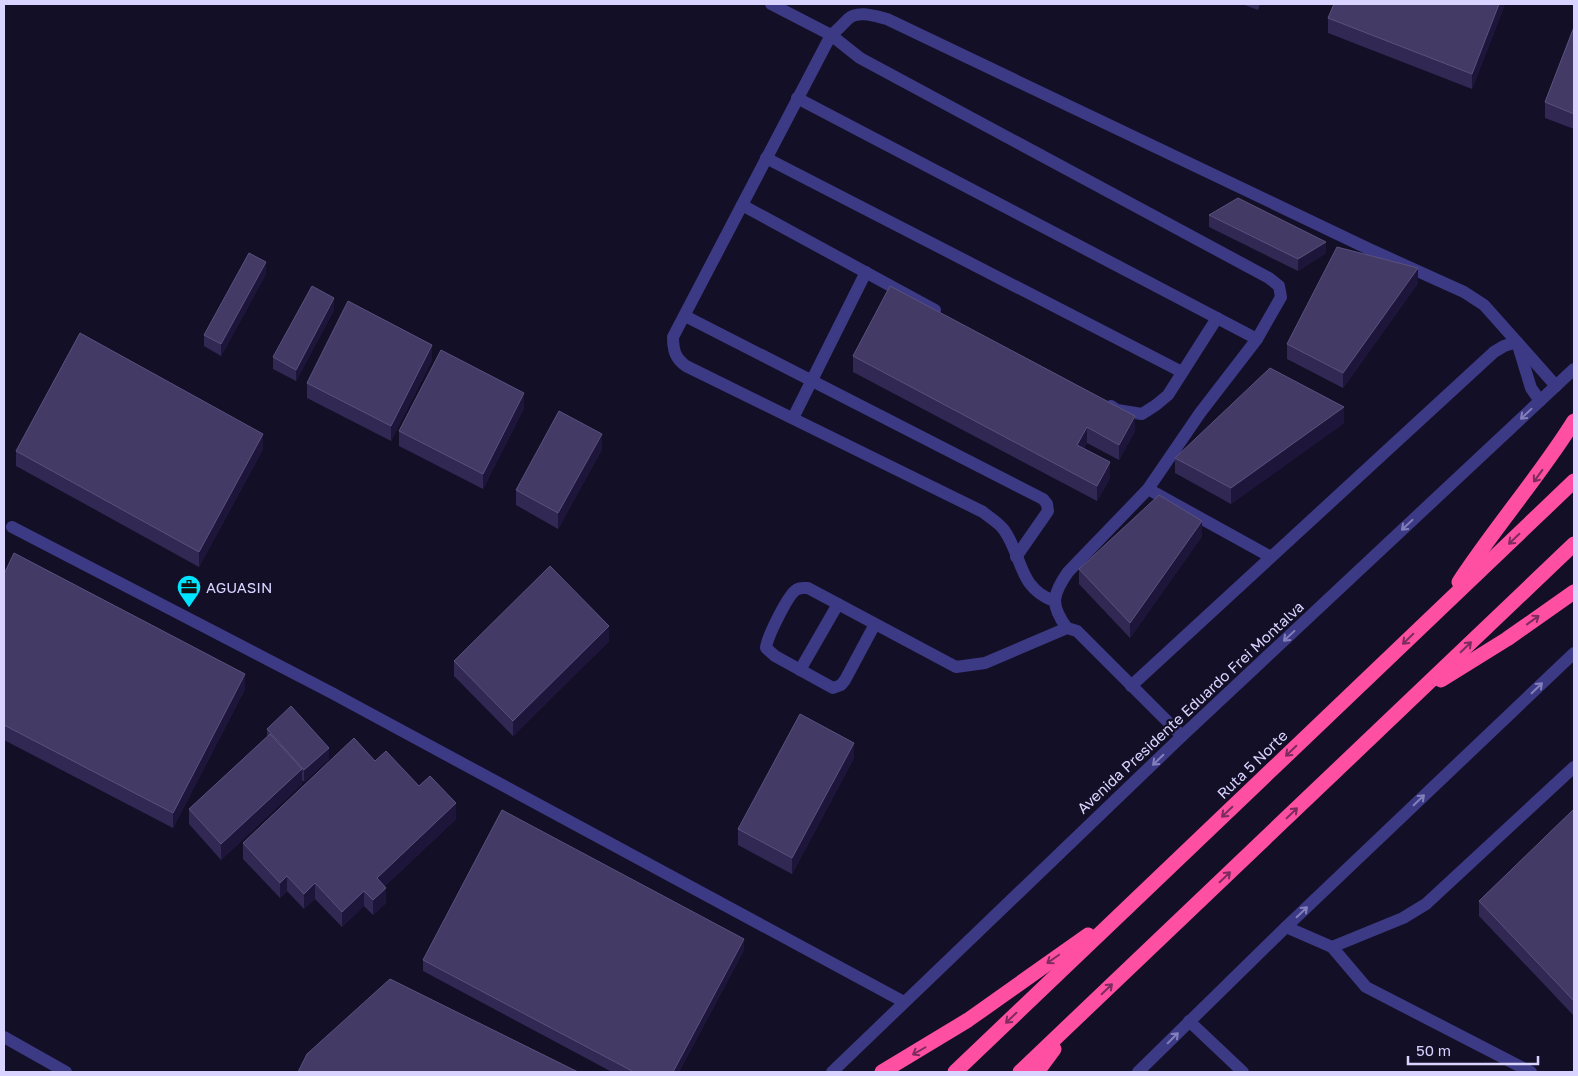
<svg xmlns="http://www.w3.org/2000/svg" width="1578" height="1076" font-family="'Golos Text',sans-serif">
<style>
.lines{fill:none;stroke-linecap:round;stroke-linejoin:round}
.minor{stroke:#3d3a85;stroke-width:12}
.highway{stroke:#ff4fa3;stroke-width:15}
.wall{fill:#312854}
.shaded-wall{fill:#1d163a}
.building{fill:#433a66;stroke:#5a527e}
.oneway{stroke:#837fbc}
.oneway2{stroke:#7d2c5e}
.labels{text-anchor:middle;dominant-baseline:central;stroke-width:4.5;stroke-linejoin:round;paint-order:stroke}
.poi-label{font-size:15px;fill:#d9d4ff;stroke:#130f26;text-anchor:start}
.street-label{font-size:15px;fill:#d9d4ff;stroke:#130f26}
</style>
<rect width="100%" height="100%" fill="#130f26"/>
<g class="lines">
<!-- minor -->
<g class="minor">
<path d="M771,4L831,35C838,30 842,25 848,19C858,10 875,16 887,19L1369,249L1464,292L1484,305L1517,342L1531,388L1540,401"/>
<polyline points="797,98 1257,339"/>
<polyline points="766,158 1182,372"/>
<polyline points="742,205 935,310"/>
<polyline points="685,316 1043,499 1047,504 1048,511 1016,557"/>
<polyline points="1111,406 1117,410 1142,414 1156,405 1168,395 1217,318"/>
<polyline points="793,418 866,272"/>
<polyline points="1148,489 1271,557"/>
<polyline points="12,527 332,693 904,1002"/>
<path d="M1054,601C1018,588 1023,557 1004,530C999,523 990,518 983,512L686,366C675,358 673,350 673,337L831,35L860,58L1269,278L1279,286L1281,297L1257,339L1200,413L1148,489L1068,572C1052,595 1050,605 1067,628"/>
<path d="M875,624L845,680L841,685L833,688L775,656L766,648C767,637 788,595 796,590C800,587 804,588 808,588L956,667L985,663L1067,628L1077,631L1182,736"/>
<polyline points="800,670 838,604"/>
<polyline points="1131,686 1494,352 1504,346 1517,342 1556,386"/>
<polyline points="1286,927 1332,947 1366,987 1531,1072"/>
<polyline points="1332,947 1403,918 1426,904 1574,767"/>
<polyline points="1189,1021 1243,1072"/>
<polyline points="4,1037 66,1072"/>
<polyline points="832,1072 1182,736 1574,369"/>
<polyline points="1138,1072 1286,927 1574,653"/>
</g>
<!-- highway -->
<g class="highway">
<path d="M1459,582C1495,527 1539,477 1574,421"/>
<polyline points="1441,680 1507,639 1574,592"/>
<polyline points="882,1072 968,1020 1088,935"/>
<polyline points="955,1072 1574,481"/>
<polyline points="1020,1072 1574,544"/>
<polyline points="1037,1072 1054,1049"/>
</g>
</g>
<!-- wall -->
<g class="wall">
<polygon points="1242,4 1260,4 1258,10"/>
<polygon points="1334,4 1505,4 1472,89 1328,33 1328,18"/>
<polygon points="1574,27 1574,129 1545,118 1545,102"/>
<polygon points="1209,215 1326,253 1298,271 1209,227"/>
<polygon points="266,274 221,356 204,346 204,335"/>
<polygon points="1418,283 1343,388 1287,359 1287,344"/>
<polygon points="334,310 296,381 273,369 273,357"/>
<polygon points="853,356 1135,431 1119,460 1087,443 1084,448 1110,478 1097,501 853,372"/>
<polygon points="432,360 391,441 307,398 307,383"/>
<polygon points="524,408 483,489 399,446 399,431"/>
<polygon points="1344,423 1231,504 1175,473 1175,458"/>
<polygon points="263,449 199,567 16,466 16,451"/>
<polygon points="602,449 558,529 516,505 516,490"/>
<polygon points="1202,536 1130,638 1079,584 1079,569"/>
<polygon points="4,574 245,689 173,828 4,740"/>
<polygon points="609,641 513,736 454,676 454,661"/>
<polygon points="267,729 329,759 304,782 302,780 302,784 221,860 189,824 189,809 267,737"/>
<polygon points="854,758 792,874 738,845 738,829"/>
<polygon points="375,761 419,786 456,819 385,886 386,903 373,915 364,906 342,927 315,899 304,909 287,891 280,898 243,859 243,843"/>
<polygon points="1574,809 1574,1016 1479,916 1479,901"/>
<polygon points="744,950 679,1072 612,1072 423,971 423,960"/>
</g>
<!-- shaded-wall -->
<g class="shaded-wall">
<polygon points="1499,4 1505,4 1472,89 1472,74"/>
<polygon points="1326,242 1326,253 1298,271 1298,259"/>
<polygon points="266,262 266,274 221,356 221,344"/>
<polygon points="1418,268 1418,283 1343,388 1343,373"/>
<polygon points="334,298 334,310 296,381 296,370"/>
<polygon points="432,345 432,360 391,441 391,426"/>
<polygon points="524,393 524,408 483,489 483,474"/>
<polygon points="1344,407 1344,423 1231,504 1231,488"/>
<polygon points="1135,416 1135,431 1119,460 1119,445"/>
<polygon points="1087,427 1087,443 1077,460 1077,445"/>
<polygon points="263,434 263,449 199,567 199,552"/>
<polygon points="602,434 602,449 558,529 558,513"/>
<polygon points="1110,462 1110,478 1097,501 1097,486"/>
<polygon points="1202,521 1202,536 1130,638 1130,623"/>
<polygon points="609,626 609,641 513,736 513,721"/>
<polygon points="245,674 245,689 173,828 173,813"/>
<polygon points="854,743 854,758 792,874 792,858"/>
<polygon points="329,748 329,759 304,782 304,770"/>
<polygon points="302,769 302,784 221,860 221,844"/>
<polygon points="456,803 456,819 377,894 377,878"/>
<polygon points="287,876 287,891 280,898 280,883"/>
<polygon points="315,883 315,899 304,909 304,894"/>
<polygon points="386,888 386,903 373,915 373,900"/>
<polygon points="364,891 364,906 342,927 342,912"/>
<polygon points="744,939 744,950 679,1072 673,1072"/>
</g>
<!-- building -->
<g class="building">
<polygon points="1334,4 1499,4 1472,74 1328,18"/>
<polygon points="1574,27 1574,114 1545,102"/>
<polygon points="1238,198 1326,242 1298,259 1209,215"/>
<polygon points="1337,247 1418,268 1343,373 1287,344"/>
<polygon points="249,253 266,262 221,344 204,335"/>
<polygon points="312,286 334,298 296,370 273,357"/>
<polygon points="890,286 1135,416 1119,445 1087,427 1077,445 1110,462 1097,486 853,356"/>
<polygon points="348,301 432,345 391,426 307,383"/>
<polygon points="80,333 263,434 199,552 16,451"/>
<polygon points="441,350 524,393 483,474 399,431"/>
<polygon points="1270,368 1344,407 1231,488 1175,458"/>
<polygon points="559,411 602,434 558,513 516,490"/>
<polygon points="1159,495 1202,521 1130,623 1079,569"/>
<polygon points="14,553 245,674 173,813 4,725 4,574"/>
<polygon points="550,566 609,626 513,721 454,661"/>
<polygon points="291,706 329,748 304,770 267,729"/>
<polygon points="800,714 854,743 792,858 738,829"/>
<polygon points="270,734 302,769 221,844 189,809"/>
<polygon points="354,738 375,761 386,751 419,786 430,776 456,803 377,878 386,888 373,900 364,891 342,912 315,883 304,894 287,876 280,883 243,843"/>
<polygon points="1574,809 1574,1001 1479,901"/>
<polygon points="502,810 744,939 673,1072 634,1072 423,960"/>
<polygon points="390,979 578,1072 298,1072 307,1054"/>
</g>
<!-- one-way arrows -->
<defs><path id="oneway-shaft" d="M-6 0H5M1.5-3L5.5 0L1.5 3" fill="none" stroke-width="1.6" stroke-linecap="round" stroke-linejoin="round" transform="scale(1.25)"/></defs>
<g class="oneway">
<use href="#oneway-shaft" transform="translate(1526 414) rotate(137)"/>
<use href="#oneway-shaft" transform="translate(1407 525) rotate(137)"/>
<use href="#oneway-shaft" transform="translate(1289 636) rotate(137)"/>
<use href="#oneway-shaft" transform="translate(1537 688) rotate(-44)"/>
<use href="#oneway-shaft" transform="translate(1158 760) rotate(136)"/>
<use href="#oneway-shaft" transform="translate(1419 800) rotate(-44)"/>
<use href="#oneway-shaft" transform="translate(1302 912) rotate(-44)"/>
<use href="#oneway-shaft" transform="translate(1173 1038) rotate(-45)"/>
</g>
<g class="oneway2">
<use href="#oneway-shaft" transform="translate(1538 476) rotate(126)"/>
<use href="#oneway-shaft" transform="translate(1514 539) rotate(136)"/>
<use href="#oneway-shaft" transform="translate(1533 620) rotate(-36)"/>
<use href="#oneway-shaft" transform="translate(1408 639) rotate(136)"/>
<use href="#oneway-shaft" transform="translate(1466 647) rotate(-44)"/>
<use href="#oneway-shaft" transform="translate(1291 751) rotate(136)"/>
<use href="#oneway-shaft" transform="translate(1227 812) rotate(136)"/>
<use href="#oneway-shaft" transform="translate(1292 813) rotate(-44)"/>
<use href="#oneway-shaft" transform="translate(1225 877) rotate(-44)"/>
<use href="#oneway-shaft" transform="translate(1053 959) rotate(145)"/>
<use href="#oneway-shaft" transform="translate(1107 989) rotate(-44)"/>
<use href="#oneway-shaft" transform="translate(1011 1018) rotate(136)"/>
<use href="#oneway-shaft" transform="translate(919 1051) rotate(150)"/>
</g>
<!-- icons -->
<defs>
<symbol id="office-pin" viewBox="-11 -11 22 30"><path d="M0 17L-7.5 6A9.5 9.5 0 1 1 7.5 6Z" fill="#00e5ff" stroke="#130f26"/><path d="M-6-3h4V-5.5h4V-3h4V5H-6ZM-1-4.5V-3h2v-1.5ZM-6 0V1H6V0Z" fill="#111"/></symbol>
</defs>
<g fill-rule="evenodd">
<use href="#office-pin" x="175" y="573" width="28" height="38"/>
</g>
<g class="labels">
<!-- poi labels -->
<g class="poi-label">
<text x="206" y="587">AGUASIN</text>
</g>
<!-- street labels -->
<g class="street-label">
<text transform="translate(1190 707) rotate(-43)">Avenida Presidente Eduardo Frei Montalva</text>
<text transform="translate(1252 764) rotate(-44)">Ruta 5 Norte</text>
</g>
</g>
<!-- border -->
<rect width="1578" height="1076" fill="none" stroke="#d9d4ff" stroke-width="10"/>
<!-- scale -->
<path d="M1408 1056v8h130v-8" fill="none" stroke="#d9d4ff" stroke-width="2.5"/>
<text x="1416" y="1056" font-size="15" fill="#d9d4ff" stroke="#130f26" stroke-width="4" paint-order="stroke">50 m</text>
</svg>
